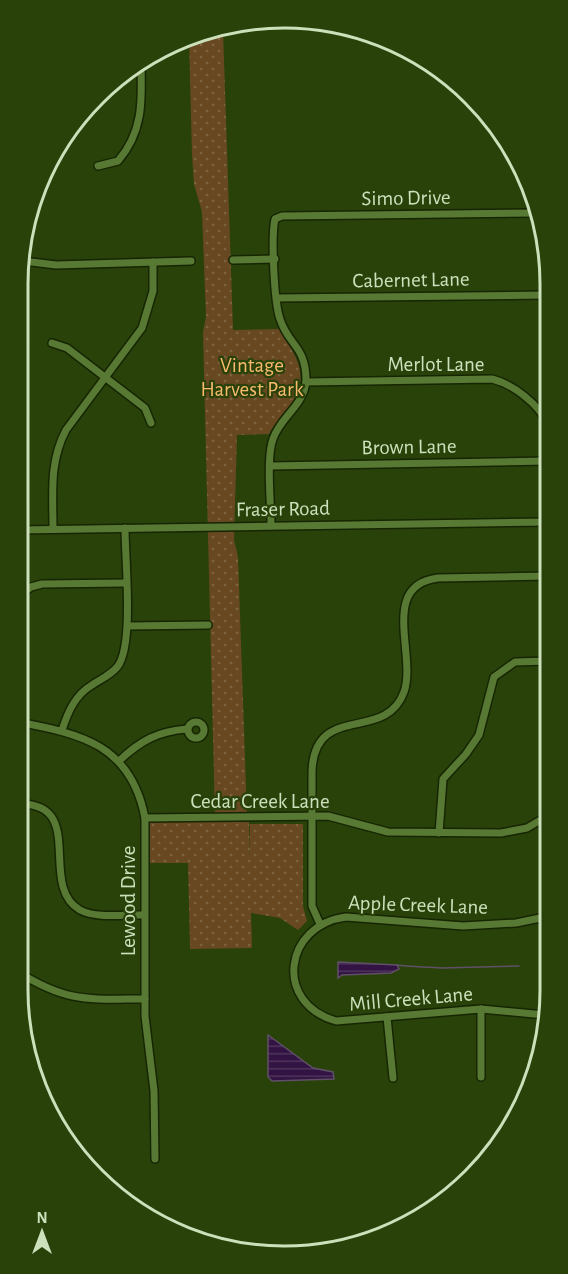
<svg xmlns="http://www.w3.org/2000/svg" width="568" height="1274" font-family="'Alegreya Sans',sans-serif">
<style>
.grass{fill:url(#grass-dots)}
.water{fill:url(#water-rules);stroke:#605067;stroke-width:1.5}
.lines{fill:none;stroke-linecap:round;stroke-linejoin:round}
.stream{stroke:#605067;stroke-width:1.5}
.minor-casing{stroke:#162602;stroke-width:10}
.minor{stroke:#587933;stroke-width:7}
.labels{text-anchor:middle;dominant-baseline:central;stroke-width:4.5;stroke-linejoin:round;paint-order:stroke}
.street-label{font-size:21px;fill:#cce0bb;stroke:#29420a}
.park-label{font-size:21px;fill:#f8b96c;stroke:#29420a}
.rim{fill:none;stroke:#cce0bb;stroke-width:3}
</style>
<defs>
<pattern id="grass-dots" width="8" height="8" patternUnits="userSpaceOnUse" patternTransform="scale(1.5)"><rect width="8" height="8" fill="#674820"/><path d="M2 2h.1M6 6h.1" fill="none" stroke="#7c623e" stroke-width="1.8" stroke-linecap="round"/></pattern>
<pattern id="water-rules" width="6" height="5" patternUnits="userSpaceOnUse" patternTransform="scale(1.5)"><rect width="6" height="5" fill="#321343"/><path d="M0 2.5h6" fill="none" stroke="#4e355c"/></pattern>
</defs>
<rect width="100%" height="100%" fill="#29420a"/>
<!-- grass -->
<g class="grass">
<path d="M223,30L233,330L279,329C294,354 311,372 292,403C285,414 275,422 269,434L237,435L234,540L238,557L247,817H215L203,332L206,317L202,212L194,184L192,154L189,37Z"/>
<polygon points="149,822 249,822 250,859 250,824 303,824 303,906 307,921 298,930 280,918 251,913 252,948 190,949 188,863 148,863"/>
</g>
<!-- water -->
<g class="water">
<polygon points="338,962 397,965 399,969 391,973 342,975 338,978"/>
<polygon points="268,1035 313,1068 333,1072 334,1079 272,1081 268,1077"/>
</g>
<g class="lines">
<!-- stream -->
<path class="stream" d="M397,965C413,967 424,967 441,968L519,966"/>
<defs>
<g id="minor">
<path d="M98,166L118,161C143,132 142,102 141,66"/>
<polyline points="544,236 548,303"/>
<polyline points="233,260 275,259"/>
<polyline points="23,261 56,265 191,261"/>
<polyline points="277,298 545,295"/>
<polyline points="52,343 67,348 145,408 151,423"/>
<path d="M306,382L492,379C513,384 540,405 548,425"/>
<polyline points="271,466 548,461"/>
<path d="M271,525C271,503 266,458 273,439C280,417 305,405 306,380C306,346 288,345 280,319C274,302 271,236 275,219L282,216L538,213"/>
<path d="M53,529C53,494 49,462 66,430L142,328L153,291V262"/>
<polyline points="18,530 549,522"/>
<polyline points="18,597 31,587 42,584 125,583"/>
<polyline points="128,626 208,625"/>
<polyline points="18,631 22,625 18,617"/>
<circle cx="196" cy="730" r="8"/>
<path d="M18,722C82,734 131,745 145,818V1016L154,1091L155,1159"/>
<path d="M62,730C68,712 75,695 92,685C101,679 111,675 118,666C134,643 125,560 125,528"/>
<path d="M119,761C140,741 158,731 187,729"/>
<path d="M18,804C88,802 37,885 80,910C97,919 126,914 144,915"/>
<polyline points="145,818 328,816 388,832 501,833 527,828 549,815"/>
<polyline points="439,833 443,779 466,754 479,735 494,677 515,662 549,661"/>
<path d="M320,924L312,906V771C315,701 385,744 404,692C417,656 379,585 438,578L549,576"/>
<path d="M18,972C68,1003 88,999 145,999"/>
<path d="M545,1015L481,1009L336,1021C273,1003 284,925 346,917L463,926L516,923L550,916"/>
<polyline points="387,1017 393,1078"/>
<polyline points="481,1077 481,1009"/>
</g>
</defs>
<!-- minor casing -->
<use href="#minor" class="minor-casing"/>
<!-- minor -->
<use href="#minor" class="minor"/>
</g>
<g class="labels">
<!-- street labels -->
<g class="street-label">
<text transform="translate(406 198) rotate(-1)">Simo Drive</text>
<text transform="translate(411 280) rotate(-1)">Cabernet Lane</text>
<text x="436" y="364">Merlot Lane</text>
<text transform="translate(409 447) rotate(-1)">Brown Lane</text>
<text transform="translate(283 509) rotate(-1)">Fraser Road</text>
<text x="260" y="801">Cedar Creek Lane</text>
<text transform="translate(128 901) rotate(-90)">Lewood Drive</text>
<text transform="translate(418 905) rotate(2)">Apple Creek Lane</text>
<text transform="translate(411 999) rotate(-5)">Mill Creek Lane</text>
</g>
<!-- park labels -->
<g class="park-label">
<text x="252" y="365">Vintage<tspan x="252" dy="24">Harvest Park</tspan></text>
</g>
</g>
<!-- crop -->
<path d="M0 0H568V1274H0ZM284 28H284A256 256 0 0 1 540 284V990A256 256 0 0 1 284 1246H284A256 256 0 0 1 28 990V284A256 256 0 0 1 284 28Z" fill="#29420a" fill-rule="evenodd"/>
<path class="rim" d="M284 28H284A256 256 0 0 1 540 284V990A256 256 0 0 1 284 1246H284A256 256 0 0 1 28 990V284A256 256 0 0 1 284 28Z"/>
<!-- north arrow -->
<g transform="translate(42 1232)" stroke="#29420a" stroke-width="4.5" paint-order="stroke">
<path d="M0-4.5L10 22L0 15L-10 22Z" fill="#cce0bb"/>
<text y="-9" font-size="16" font-weight="bold" text-anchor="middle" fill="#cce0bb">N</text>
</g>
</svg>
